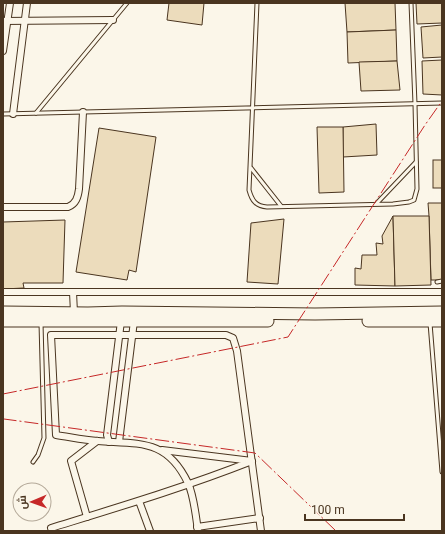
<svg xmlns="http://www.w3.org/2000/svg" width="445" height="534" font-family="Roboto,Cairo,sans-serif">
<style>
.building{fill:#ecdcbc;stroke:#4a3520}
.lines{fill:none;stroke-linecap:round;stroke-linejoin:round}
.lane-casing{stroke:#4a3520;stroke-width:5}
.street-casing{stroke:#4a3520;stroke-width:8}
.highway-casing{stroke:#4a3520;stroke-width:13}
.lane{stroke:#fbf6e9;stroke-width:3}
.street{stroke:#fbf6e9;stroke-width:6}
.highway{stroke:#fbf6e9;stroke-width:11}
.power{stroke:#c62828;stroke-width:1;stroke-dasharray:14 3 2 3;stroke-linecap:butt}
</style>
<rect width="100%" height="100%" fill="#fbf6e9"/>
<!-- building -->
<g class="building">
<polygon points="169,3 204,3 202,25 167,20"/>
<polygon points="345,3 395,3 396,30 347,32"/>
<polygon points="416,3 442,3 442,23 417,24"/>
<polygon points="442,25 442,57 423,58 421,27"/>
<polygon points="396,30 397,61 348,63 347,32"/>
<polygon points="442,60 442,95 423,94 422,61"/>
<polygon points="397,61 400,90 361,91 359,62"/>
<polygon points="376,124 377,155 343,157 343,127"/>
<polygon points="317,127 343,127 344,192 319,193"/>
<polygon points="99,128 156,137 136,272 129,270 127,280 76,272"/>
<rect x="433" y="160" width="9" height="28"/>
<polygon points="428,203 442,203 442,280 431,280 429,216"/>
<polygon points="393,216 395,286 355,285 355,268 361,269 362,255 377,255 376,243 383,244 382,236"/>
<polygon points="393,216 429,216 431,285 395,286"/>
<polygon points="284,219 278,284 247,282 251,223"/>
<polygon points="65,220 63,283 23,283 24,288 3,289 3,222"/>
</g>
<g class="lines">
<defs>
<g id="lane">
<path d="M257,3L249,190C252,201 256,206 267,207L393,204L409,202L414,200L417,189L415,104L411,3"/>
<polyline points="36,113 127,3"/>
<polyline points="3,114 442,103"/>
<polyline points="251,168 281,206"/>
<polyline points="377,203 416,162"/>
<polyline points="437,282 442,281"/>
<polyline points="430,323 442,472"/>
<polyline points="33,462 38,455 44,438 41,323"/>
</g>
<g id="street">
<polyline points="3,21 113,20"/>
<polyline points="3,51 10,3"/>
<polyline points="13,114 27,3"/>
<path d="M3,207H68C76,204 78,197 79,189L83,112"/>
<polyline points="3,292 442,292"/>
<polyline points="73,292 74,313"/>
<polyline points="109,442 107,435 121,321"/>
<polyline points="119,442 134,321"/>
<polyline points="139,501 150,531"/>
<polyline points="87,517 71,461 97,441"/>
<polyline points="197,527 260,518"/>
<path d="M52,531L51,528C119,507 186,487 252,461L162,450"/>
<path d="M198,531C196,517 194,496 188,483C167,439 140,444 98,441C84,440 70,437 56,435L51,335H226L233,338L237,351L261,531"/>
</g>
<g id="highway">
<polyline points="3,312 88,313 122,312 315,314 442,312"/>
<polyline points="3,321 268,321"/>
<polyline points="368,321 442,321"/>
</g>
</defs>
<!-- lane casing -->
<use href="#lane" class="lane-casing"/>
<!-- street casing -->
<use href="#street" class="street-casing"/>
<!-- highway casing -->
<use href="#highway" class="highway-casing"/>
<!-- lane -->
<use href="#lane" class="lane"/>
<!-- street -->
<use href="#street" class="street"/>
<!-- highway -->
<use href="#highway" class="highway"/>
<!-- power -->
<g class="power">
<polyline points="3,394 288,337 425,125 442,101"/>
<polyline points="3,420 4,419 255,453 336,531"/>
</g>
</g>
<!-- border -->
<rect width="445" height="534" fill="none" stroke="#4a3520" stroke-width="8"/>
<!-- north arrow -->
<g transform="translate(32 502) rotate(268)"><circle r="19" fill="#fbf6e9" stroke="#b4a999"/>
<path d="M0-3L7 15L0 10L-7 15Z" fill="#c62828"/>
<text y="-6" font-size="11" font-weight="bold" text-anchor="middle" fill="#4a3520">ش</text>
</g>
<!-- scale -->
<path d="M305 514v6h99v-6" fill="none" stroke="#4a3520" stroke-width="2"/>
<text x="311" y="514" font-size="12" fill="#4a3520" stroke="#fbf6e9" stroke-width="3" paint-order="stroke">100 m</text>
</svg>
